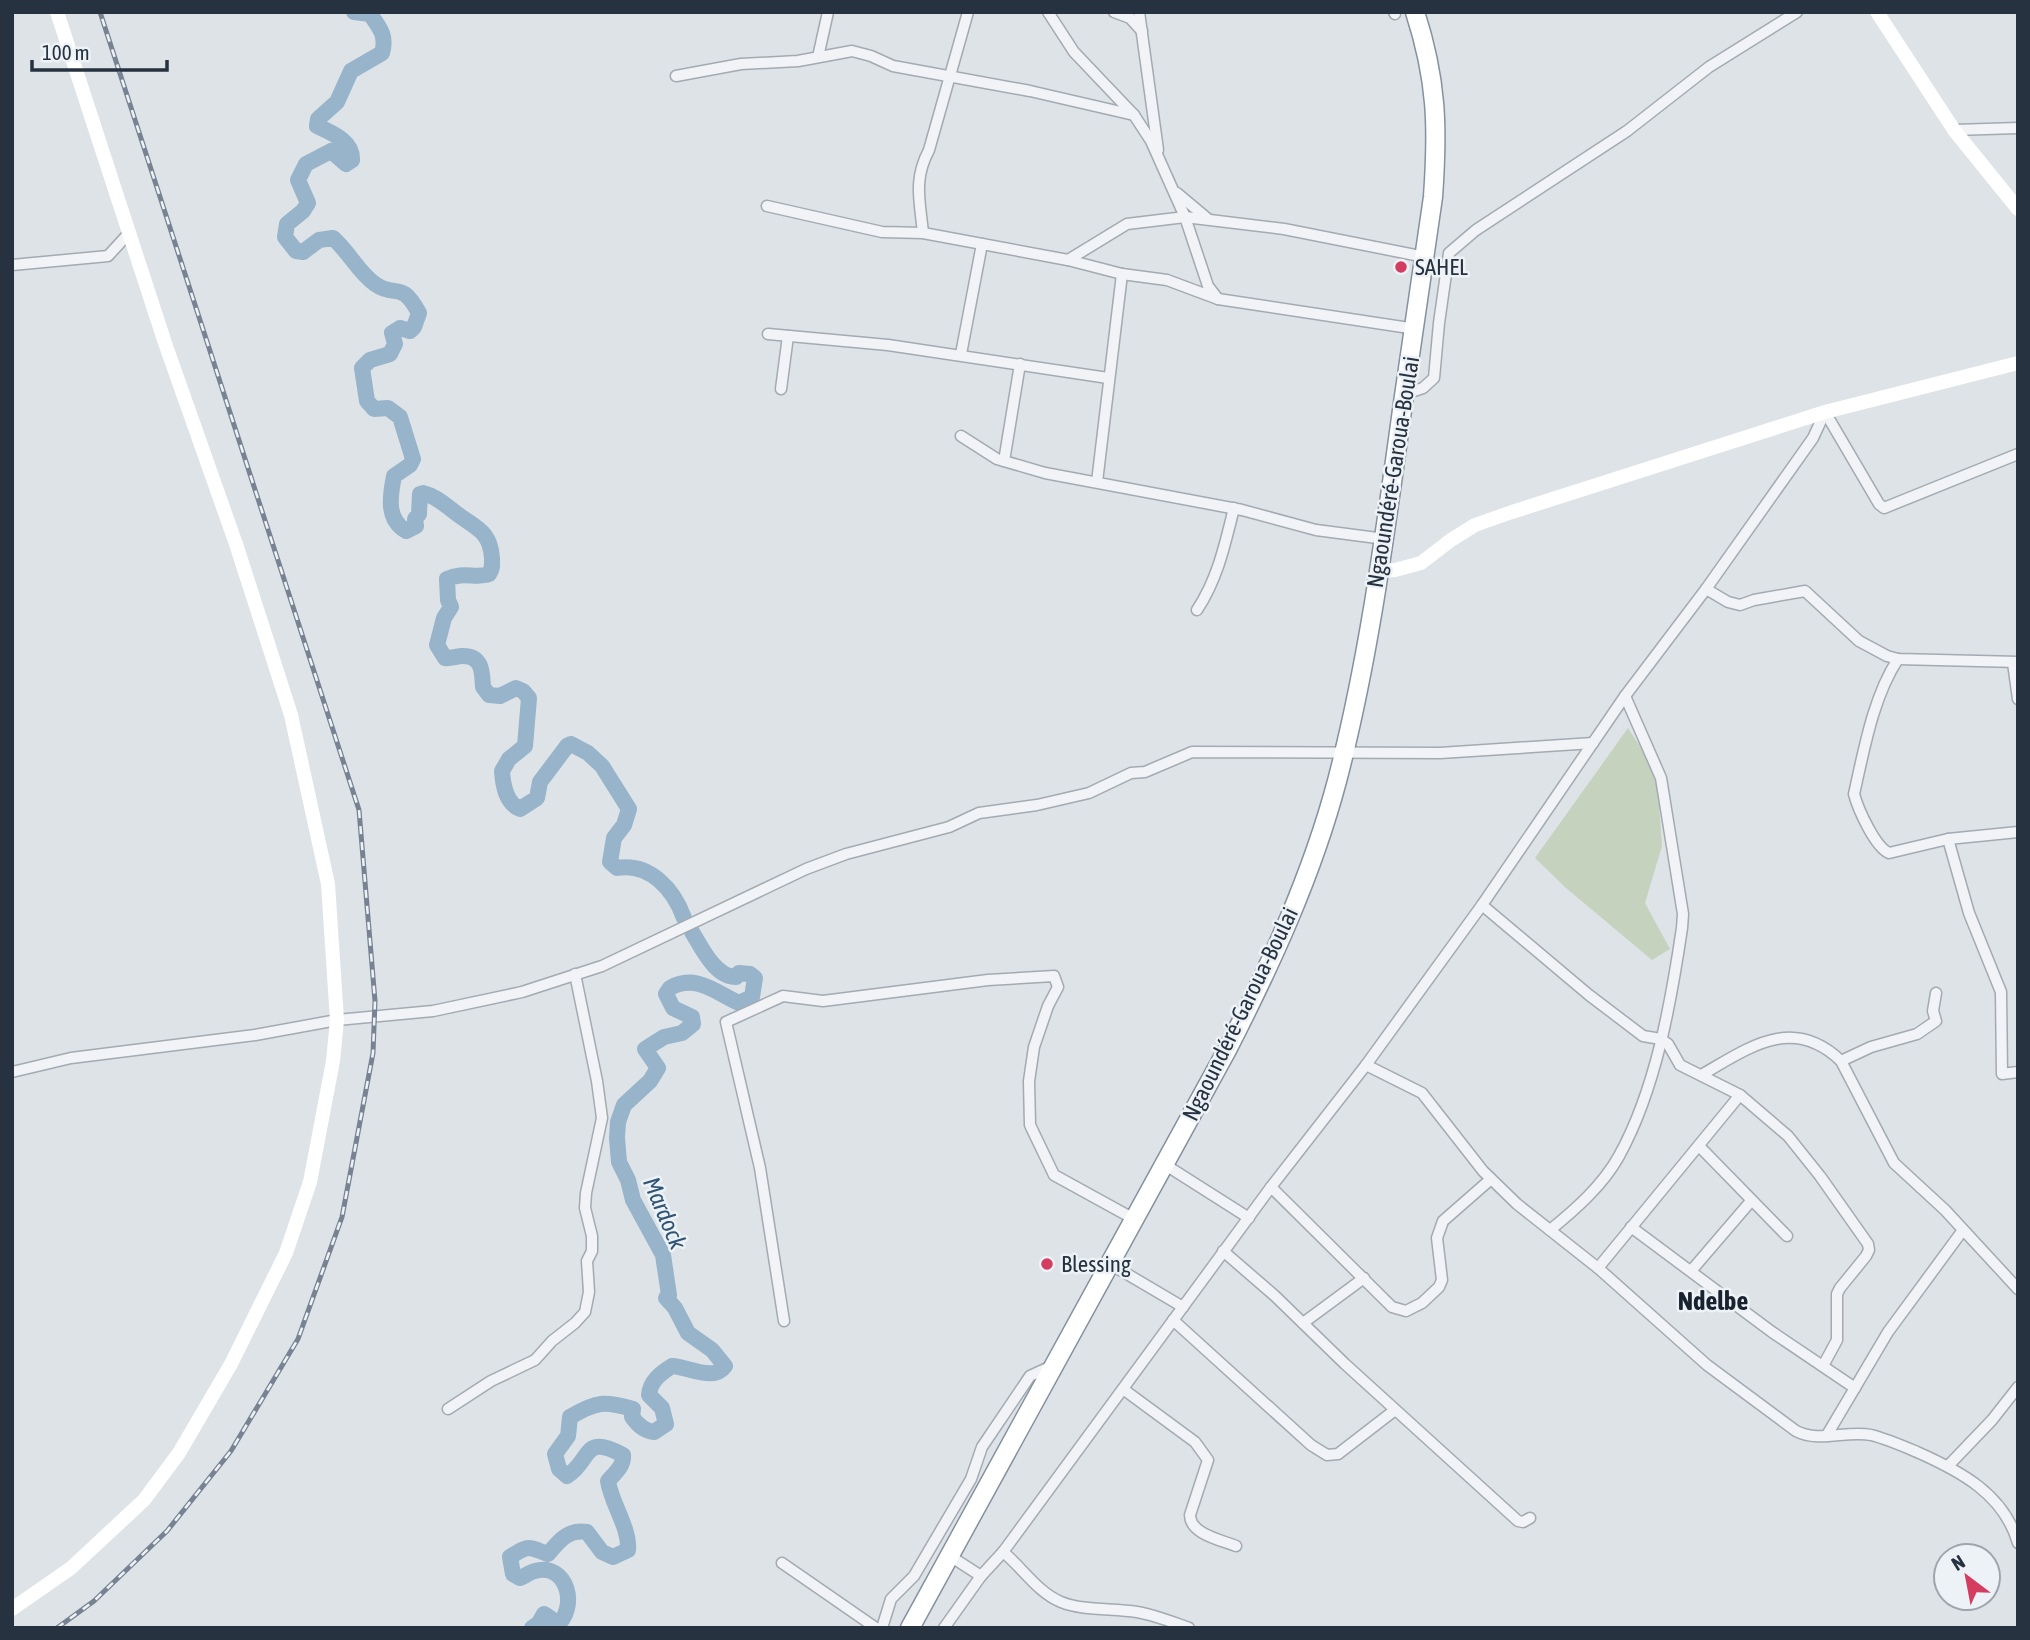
<svg xmlns="http://www.w3.org/2000/svg" width="2030" height="1640" font-family="'Asap Condensed',sans-serif">
<style>
.green{fill:#c5d3be}
.lines{fill:none;stroke-linecap:round;stroke-linejoin:round}
.river{stroke:#97b4ca;stroke-width:16}
.street-casing{stroke:#a3aab2;stroke-width:13}
.highway-casing{stroke:#84919f;stroke-width:21}
.street{stroke:#f1f3f6;stroke-width:10}
.secondary{stroke:#fff;stroke-width:14}
.highway{stroke:#fff;stroke-width:18}
.rail-casing{stroke:#778392;stroke-width:5}
.rail{stroke:#edf2f6;stroke-width:2.5;stroke-dasharray:8;stroke-linecap:butt}
.poi-dot{fill:#d43c60;stroke:#edf2f6;stroke-width:2.5}
.labels{text-anchor:middle;dominant-baseline:central;stroke-width:5;stroke-linejoin:round;paint-order:stroke}
.poi-label{font-size:23px;fill:#263240;stroke:#edf2f6;text-anchor:start}
.street-label{font-size:23px;fill:#263240;stroke:#edf2f6}
.water-label{font-size:24px;font-style:italic;fill:#2f5475;stroke:#edf2f6}
.quarter-label{font-size:26px;font-weight:bold;fill:#192330;stroke:#edf2f6}
</style>
<rect width="100%" height="100%" fill="#dee3e8"/>
<!-- green -->
<polygon class="green" points="1628,728 1657,773 1662,846 1645,903 1670,949 1652,960 1566,888 1535,858"/>
<g class="lines">
<!-- river -->
<g class="river">
<path d="M354,12L370,14C380,28 387,36 382,53L351,71L337,102L318,119L317,126C332,133 353,141 352,160L346,164L331,151L306,164L298,180L308,203L303,211L287,224L285,237L296,251L303,252L319,240L333,238C350,253 358,272 375,284C396,299 401,279 419,313L414,327L410,331L400,328L392,333L395,344L390,354L370,360L362,368L367,401L374,409L388,408L400,417L413,459L410,465L394,476C390,496 386,519 406,531L416,526L415,519L419,514L420,494L423,493C436,496 445,505 456,513C475,528 490,530 492,558C492,565 493,568 489,574C475,579 464,571 447,579L448,600L451,607L444,618L437,645L445,658C451,659 456,656 463,656C483,656 482,673 483,687L489,695L500,696L516,688L523,691L529,698L525,746L509,759L502,771C503,786 506,803 520,809L537,798L540,782L567,746L571,744L588,753L602,766L629,809L624,825L614,838L610,862L617,868C650,862 674,890 684,918"/>
<path d="M532,1628L539,1623L544,1614L550,1618V1622L555,1627C580,1608 567,1562 535,1571C530,1572 525,1576 520,1578L513,1574L510,1557C530,1544 528,1547 548,1554C559,1541 568,1529 587,1532L602,1552L613,1557L628,1550C630,1528 611,1503 608,1481C615,1473 624,1466 623,1455C582,1433 592,1460 567,1476L559,1469L555,1454L568,1436L570,1417C597,1401 604,1401 633,1409L632,1417C638,1425 644,1431 654,1432L666,1424L662,1408L649,1395C650,1381 661,1373 672,1366C689,1367 714,1382 725,1366L712,1350L688,1333L675,1308L666,1298L668,1299L669,1295L663,1255L633,1200L628,1180L619,1162L617,1138L618,1122L624,1105L650,1081L658,1068L645,1049L664,1037L682,1033L693,1024L692,1017L673,1008L666,994L670,988C695,973 717,993 739,1003L752,997L755,978L750,974L739,973L736,977C715,977 702,948 692,932"/>
</g>
<defs>
<g id="street">
<polyline points="1048,12 1074,52 1134,115 1151,141 1185,217 1208,286 1218,299"/>
<polyline points="1114,12 1130,18 1142,31"/>
<polyline points="1139,12 1158,150"/>
<polyline points="1394,12 1395,14"/>
<polyline points="818,57 828,12"/>
<polyline points="676,76 741,64 798,61 852,51 871,56 893,66 1030,91 1134,115"/>
<polyline points="1954,130 2018,128"/>
<polyline points="1177,193 1208,219"/>
<polyline points="767,206 882,232 923,233 1068,260 1122,274 1167,280 1218,299 1416,329"/>
<path d="M923,233C920,201 913,180 929,150L968,12"/>
<polyline points="1068,260 1127,224 1185,217 1284,229 1425,257"/>
<polyline points="12,265 108,256 129,233"/>
<polyline points="768,334 888,345 1108,378"/>
<polyline points="961,354 982,244"/>
<polyline points="781,389 788,336"/>
<polyline points="1405,394 1423,388 1434,378 1439,323 1449,253 1476,230 1627,131 1709,67 1797,12"/>
<polyline points="1825,412 1879,504 1884,508 2018,454"/>
<polyline points="961,436 997,459 1045,473 1242,510 1316,530 1385,539"/>
<polyline points="1004,461 1020,364"/>
<polyline points="1097,482 1122,274"/>
<polyline points="1706,589 1728,602 1740,605 1754,600 1805,591 1859,641 1887,656 1898,659 2018,662"/>
<path d="M1197,610C1218,578 1225,544 1234,508"/>
<path d="M1898,659C1873,697 1864,750 1854,794C1858,809 1875,847 1889,853L1948,839L2018,832"/>
<polyline points="2013,663 2018,699"/>
<polyline points="1948,839 1969,913 2001,992 2002,1074 2018,1072"/>
<polyline points="1482,905 1589,995 1643,1036 1661,1039 1668,1044 1680,1065 1740,1095 1598,1268"/>
<polyline points="1841,1061 1871,1047 1917,1034 1936,1021 1933,1011 1936,993"/>
<path d="M1366,1065L1422,1093L1483,1171L1517,1204L1598,1268L1707,1365L1796,1431C1819,1443 1847,1430 1871,1435C1887,1439 1903,1446 1917,1452C1960,1471 2004,1494 2018,1543"/>
<polyline points="12,1072 71,1058 255,1035 337,1020 433,1011 522,992 602,966 806,869 846,854 949,827 979,813 1037,805 1089,793 1131,773 1145,772 1192,752 1440,753 1593,743"/>
<path d="M1703,1074C1750,1047 1793,1015 1841,1061L1894,1163L1945,1210L2018,1289"/>
<polyline points="1740,1095 1788,1136 1820,1176 1868,1244 1869,1250 1866,1256 1840,1288 1837,1294 1837,1340 1824,1364"/>
<polyline points="1699,1146 1787,1236"/>
<polyline points="1164,1164 1249,1218"/>
<polyline points="1271,1187 1392,1307 1406,1311 1422,1303 1439,1287 1442,1280 1437,1238 1443,1221 1491,1179"/>
<polyline points="1631,1227 1772,1332 1855,1388"/>
<path d="M1550,1230C1576,1209 1603,1185 1619,1156C1656,1089 1671,1002 1682,928L1683,914L1661,778L1625,696"/>
<polyline points="1223,1251 1275,1296 1345,1364 1518,1521 1523,1522 1530,1518"/>
<polyline points="1110,1264 1183,1307"/>
<polyline points="1691,1271 1751,1201"/>
<polyline points="1173,1320 1311,1445 1327,1455 1338,1454 1395,1410"/>
<polyline points="784,1321 760,1168 726,1022 783,996 823,1001 988,980 1054,976 1058,987 1048,1006 1034,1047 1029,1081 1030,1125 1054,1175 1134,1219"/>
<polyline points="1303,1323 1364,1278"/>
<path d="M1123,1389L1195,1442L1208,1460L1190,1515C1190,1534 1221,1540 1236,1546"/>
<polyline points="448,1409 491,1381 535,1360 552,1341 575,1323 585,1312 589,1292 587,1261 592,1251 592,1236 585,1208 586,1193 602,1118 597,1081 575,974"/>
<polyline points="1827,1435 1888,1332 1963,1230"/>
<polyline points="1948,1466 1992,1420 2018,1387"/>
<path d="M1003,1552C1022,1567 1037,1592 1061,1602C1083,1611 1113,1608 1137,1612C1155,1615 1172,1622 1189,1628"/>
<polyline points="950,1556 981,1576"/>
<polyline points="782,1563 876,1628"/>
<polyline points="882,1628 891,1599 914,1576 971,1479 982,1447 1030,1376 1054,1365"/>
<polyline points="944,1628 981,1576 1003,1552 1271,1187 1366,1065 1482,905 1625,696 1706,589 1813,438 1825,412"/>
</g>
<path id="highway" d="M910,1628L1227,1050C1271,964 1312,875 1337,781C1370,655 1386,525 1404,396C1414,329 1424,263 1433,197C1438,127 1437,80 1415,12"/>
</defs>
<!-- street casing -->
<use href="#street" class="street-casing"/>
<!-- highway casing -->
<use href="#highway" class="highway-casing"/>
<!-- street -->
<use href="#street" class="street"/>
<!-- secondary -->
<g class="secondary">
<polyline points="1877,12 1954,130 2018,209"/>
<polyline points="1379,571 1395,570 1421,563 1451,540 1475,525 1512,512 1825,412 2018,363"/>
<polyline points="12,1609 71,1568 144,1500 179,1453 231,1364 286,1253 310,1182 333,1061 337,1020 328,884 291,715 236,544 165,343 57,12"/>
</g>
<!-- highway -->
<use href="#highway" class="highway"/>
<defs>
<polyline id="rail" points="57,1628 94,1601 167,1531 231,1451 298,1339 342,1217 373,1053 375,1001 359,810 100,12"/>
</defs>
<!-- rail casing -->
<use href="#rail" class="rail-casing"/>
<!-- rail -->
<use href="#rail" class="rail"/>
</g>
<!-- markers -->
<g class="poi-dot">
<circle cx="1401" cy="267" r="7"/>
<circle cx="1047" cy="1264" r="7"/>
</g>
<g class="labels">
<!-- poi labels -->
<g class="poi-label">
<text x="1415" y="267">SAHEL</text>
<text x="1061" y="1264">Blessing</text>
</g>
<!-- street labels -->
<g class="street-label">
<text transform="translate(1393 472) rotate(-81)">Ngaoundéré-Garoua-Boulai</text>
<text transform="translate(1240 1014) rotate(-64)">Ngaoundéré-Garoua-Boulai</text>
</g>
<!-- water labels -->
<g class="water-label">
<text transform="translate(665 1213) rotate(67)">Mardock</text>
</g>
<!-- quarter labels -->
<g class="quarter-label">
<text x="1713" y="1301">Ndelbe</text>
</g>
</g>
<!-- border -->
<rect width="2030" height="1640" fill="none" stroke="#263240" stroke-width="28"/>
<!-- north arrow -->
<g transform="translate(1967 1577) rotate(328)"><circle r="33" fill="#edf2f6" stroke="#9da5ad" stroke-width="2"/>
<path d="M0-5L12 26L0 18L-12 26Z" fill="#d43c60"/>
<text y="-10" font-size="19" font-weight="bold" text-anchor="middle" fill="#263240">N</text>
</g>
<!-- scale -->
<path d="M32 60v10h135v-10" fill="none" stroke="#263240" stroke-width="3.5"/>
<text x="42" y="60" font-size="21" fill="#263240" stroke="#edf2f6" stroke-width="5" paint-order="stroke">100 m</text>
</svg>
